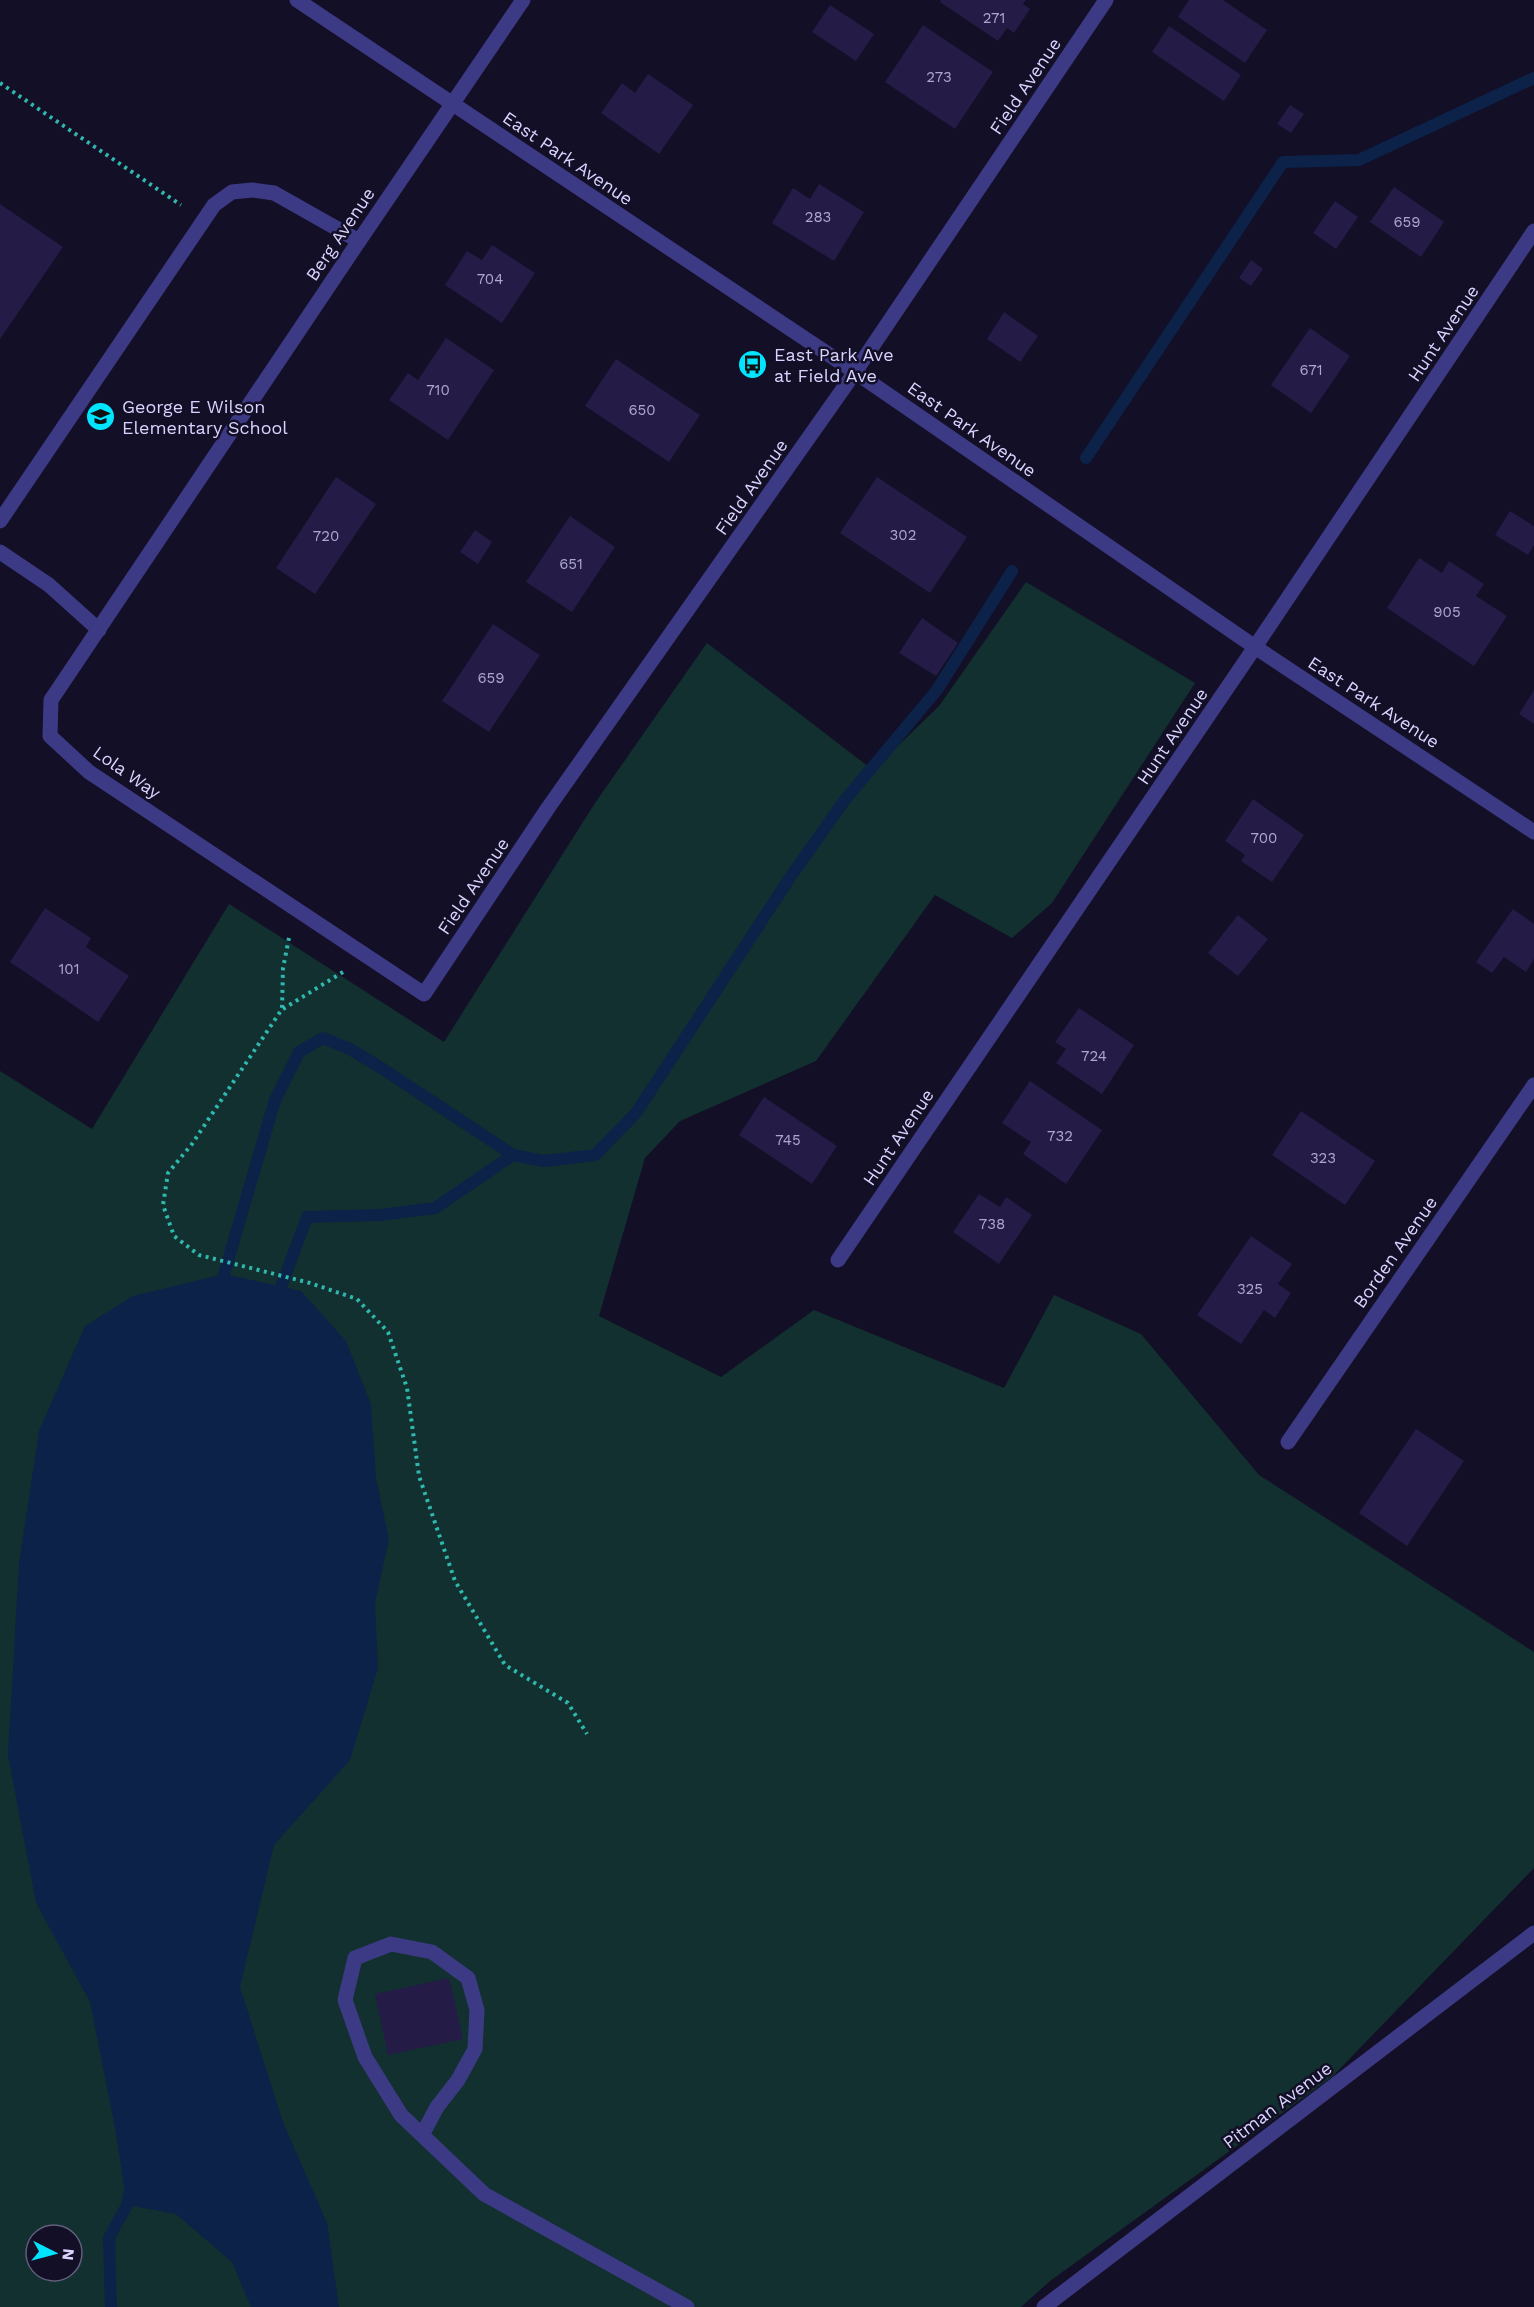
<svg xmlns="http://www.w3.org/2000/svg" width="1534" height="2307" font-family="'Work Sans',sans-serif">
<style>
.green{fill:#12302f;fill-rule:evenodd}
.water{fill:#0c2248}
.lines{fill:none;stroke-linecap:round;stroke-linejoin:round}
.stream{stroke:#0c2248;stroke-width:12}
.building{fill:#241b47}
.path{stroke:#2fb8b0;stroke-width:4;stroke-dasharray:3 4.5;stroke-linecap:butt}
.service{stroke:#3d3a85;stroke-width:15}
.minor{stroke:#3d3a85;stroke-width:15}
.tertiary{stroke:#3d3a85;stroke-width:15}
.labels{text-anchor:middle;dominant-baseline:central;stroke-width:5;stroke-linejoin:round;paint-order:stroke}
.number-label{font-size:15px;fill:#aca6d1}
.street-label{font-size:18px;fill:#d9d4ff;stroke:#130f26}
.poi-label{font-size:18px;fill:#d9d4ff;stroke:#130f26;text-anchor:start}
</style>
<rect width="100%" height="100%" fill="#130f26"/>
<!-- green -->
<path class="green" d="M1026,582L1195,683L1052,903L1012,938L935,895L816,1061L680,1121L645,1158L599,1316L721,1377L814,1310L1004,1388L1054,1295L1141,1334L1259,1475L1534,1652V1868L1332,2077L1050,2281L1021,2307H0V1071L92,1129L229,904L444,1042L595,803L707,643L873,770L939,706ZM36,2235H72V2271H36Z"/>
<!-- water -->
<polygon class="water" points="224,1274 301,1291 346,1341 371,1404 376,1478 389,1539 375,1603 378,1668 350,1760 274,1845 240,1987 283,2122 327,2223 339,2307 251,2307 232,2262 176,2214 127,2205 115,2128 90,2002 36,1903 8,1755 19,1563 39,1431 85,1326 133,1296"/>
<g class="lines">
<!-- stream -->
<g class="stream">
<polyline points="1086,458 1283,162 1359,160 1534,78"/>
<polyline points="222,1288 224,1274 275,1100 299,1052 323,1038 350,1049 383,1069 513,1155 544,1161 595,1155 636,1113 789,879 844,801 937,690 1012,571"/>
<polyline points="273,1301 281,1287 307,1217 380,1215 435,1208 513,1155"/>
<polyline points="111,2307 109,2238 127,2205 130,2190"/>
</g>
</g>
<!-- building -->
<g class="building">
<polygon points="941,0 1026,0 1023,4 1030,9 1014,33 1007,28 998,41 940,2"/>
<polygon points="1189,0 1223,0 1267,30 1245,63 1178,17"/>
<polygon points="830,5 874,34 856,61 812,32"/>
<polygon points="923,25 993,72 955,129 885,82"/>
<polygon points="1169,26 1241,75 1224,101 1152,52"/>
<polygon points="648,74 693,105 659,154 601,113 622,83 635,93"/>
<polygon points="1290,105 1304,114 1291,133 1277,124"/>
<polygon points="819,184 864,212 834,261 772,223 793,188 810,199"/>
<polygon points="1394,187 1444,222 1421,257 1370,222"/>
<polygon points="1335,201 1358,217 1336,249 1313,233"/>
<polygon points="0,204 63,247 0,339"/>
<polygon points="492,245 535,273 502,323 445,285 467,251 482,260"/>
<polygon points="1251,260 1263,269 1251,286 1239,278"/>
<polygon points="1004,312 1038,336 1020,362 987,339"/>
<polygon points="1310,328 1350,356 1311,413 1271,385"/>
<polygon points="446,338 494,370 448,440 389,400 408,373 418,380"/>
<polygon points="616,359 700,415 669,462 585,406"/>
<polygon points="336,477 376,504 315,594 276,568"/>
<polygon points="877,477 967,537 930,593 840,533"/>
<polygon points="1510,511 1534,526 1534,545 1528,555 1495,535"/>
<polygon points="570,516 615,547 572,612 526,582"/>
<polygon points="475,530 492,542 478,564 460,552"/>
<polygon points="1419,558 1442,573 1449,561 1484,584 1476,596 1507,616 1474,666 1387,608"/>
<polygon points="922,618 958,643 936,676 899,653"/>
<polygon points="493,624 540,655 489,732 442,701"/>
<polygon points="1534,690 1534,724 1519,714"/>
<polygon points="1253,799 1304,835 1272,882 1241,861 1245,855 1225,841"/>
<polygon points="45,908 91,938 86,947 129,976 98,1022 10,962"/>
<polygon points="1513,909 1534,924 1534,959 1526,972 1504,957 1492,973 1476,962"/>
<polygon points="1238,915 1268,939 1238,976 1208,953"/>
<polygon points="1079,1008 1134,1045 1102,1094 1056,1063 1066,1049 1055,1042"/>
<polygon points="1030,1081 1102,1130 1066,1184 1023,1154 1031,1142 1002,1123"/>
<polygon points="764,1097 837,1146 812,1184 739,1135"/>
<polygon points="1301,1111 1375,1161 1345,1205 1272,1155"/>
<polygon points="979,1194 1000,1207 1006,1197 1032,1215 999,1264 953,1232"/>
<polygon points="1251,1236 1292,1264 1278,1284 1291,1293 1275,1318 1264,1310 1241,1344 1197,1315"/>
<polygon points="1416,1429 1464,1461 1407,1546 1359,1513"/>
<polygon points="449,1978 463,2039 388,2055 375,1994"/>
</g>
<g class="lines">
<!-- path -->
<g class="path">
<polyline points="0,83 181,205"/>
<polyline points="289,938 283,968 282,1009 192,1144 168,1173 163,1205 174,1236 199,1255 310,1283 357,1299 388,1332 407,1388 419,1476 455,1581 505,1665 568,1703 587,1734"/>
<polyline points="283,1009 343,972"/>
</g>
<!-- service -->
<g class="service">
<polyline points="0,521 214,205 232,192 252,190 274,193 359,241"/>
<polyline points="0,552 49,585 99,630"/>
<polyline points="422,2135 437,2107 458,2080 475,2049 477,2010 468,1978 432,1952 391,1944 355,1958 345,2000 365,2057 401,2115 484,2194 687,2307"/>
</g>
<!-- minor -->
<g class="minor">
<polyline points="523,0 359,241 51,700 50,736 89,772 424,994 548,808 855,372 1106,0"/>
<polyline points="838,1260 1255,647 1534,231"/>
<polyline points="1288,1442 1534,1085"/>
<polyline points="1044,2307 1534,1933"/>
</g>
<!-- tertiary -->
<polyline class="tertiary" points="297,0 855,372 1255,647 1534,832"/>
</g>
<!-- icons -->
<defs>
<symbol id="bus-disc" viewBox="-11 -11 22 22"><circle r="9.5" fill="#00e5ff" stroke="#130f26"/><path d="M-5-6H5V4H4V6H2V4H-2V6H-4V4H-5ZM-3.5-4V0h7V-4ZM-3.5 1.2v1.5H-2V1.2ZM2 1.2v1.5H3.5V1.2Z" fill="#111"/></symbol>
<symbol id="school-disc" viewBox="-11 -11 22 22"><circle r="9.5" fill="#00e5ff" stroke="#130f26"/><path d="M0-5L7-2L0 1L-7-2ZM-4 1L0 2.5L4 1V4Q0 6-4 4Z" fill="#111"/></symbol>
</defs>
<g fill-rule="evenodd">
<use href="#bus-disc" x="736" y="348" width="33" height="33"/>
<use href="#school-disc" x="84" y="400" width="33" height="33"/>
</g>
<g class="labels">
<!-- number labels -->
<g class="number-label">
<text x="994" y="18">271</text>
<text x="939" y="77">273</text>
<text x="818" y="217">283</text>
<text x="1407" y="222">659</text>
<text x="490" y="279">704</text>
<text x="1311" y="370">671</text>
<text x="438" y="390">710</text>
<text x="642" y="410">650</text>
<text x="903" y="535">302</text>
<text x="326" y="536">720</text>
<text x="571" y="564">651</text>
<text x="1447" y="612">905</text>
<text x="491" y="678">659</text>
<text x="1264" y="838">700</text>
<text x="69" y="969">101</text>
<text x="1094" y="1056">724</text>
<text x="1060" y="1136">732</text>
<text x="788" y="1140">745</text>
<text x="1323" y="1158">323</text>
<text x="992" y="1224">738</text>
<text x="1250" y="1289">325</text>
</g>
<!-- street labels -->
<g class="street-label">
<text transform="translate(1025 86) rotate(-56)">Field Avenue</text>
<text transform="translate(568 158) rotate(34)">East Park Avenue</text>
<text transform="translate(340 234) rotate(-56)">Berg Avenue</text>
<text transform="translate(1443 333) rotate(-56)">Hunt Avenue</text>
<text transform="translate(972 429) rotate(35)">East Park Avenue</text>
<text transform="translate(751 487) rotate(-55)">Field Avenue</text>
<text transform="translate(1374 702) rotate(33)">East Park Avenue</text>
<text transform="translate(1172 736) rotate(-56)">Hunt Avenue</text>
<text transform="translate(127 772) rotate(35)">Lola Way</text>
<text transform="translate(473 886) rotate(-56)">Field Avenue</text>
<text transform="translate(898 1137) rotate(-56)">Hunt Avenue</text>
<text transform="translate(1395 1252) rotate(-55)">Borden Avenue</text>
<text transform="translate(1277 2105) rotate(-37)">Pitman Avenue</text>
</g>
<!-- poi labels -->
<g class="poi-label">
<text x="774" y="354">East Park Ave<tspan x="774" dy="21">at Field Ave</tspan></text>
<text x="122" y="406">George E Wilson<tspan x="122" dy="21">Elementary School</tspan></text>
</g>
</g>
<!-- north arrow -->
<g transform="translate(54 2253) rotate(96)"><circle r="28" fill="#130f26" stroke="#625e7d" stroke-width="1.5"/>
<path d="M0-4.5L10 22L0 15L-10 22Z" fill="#00e5ff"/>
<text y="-9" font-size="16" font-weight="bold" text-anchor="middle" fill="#d9d4ff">N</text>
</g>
</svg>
